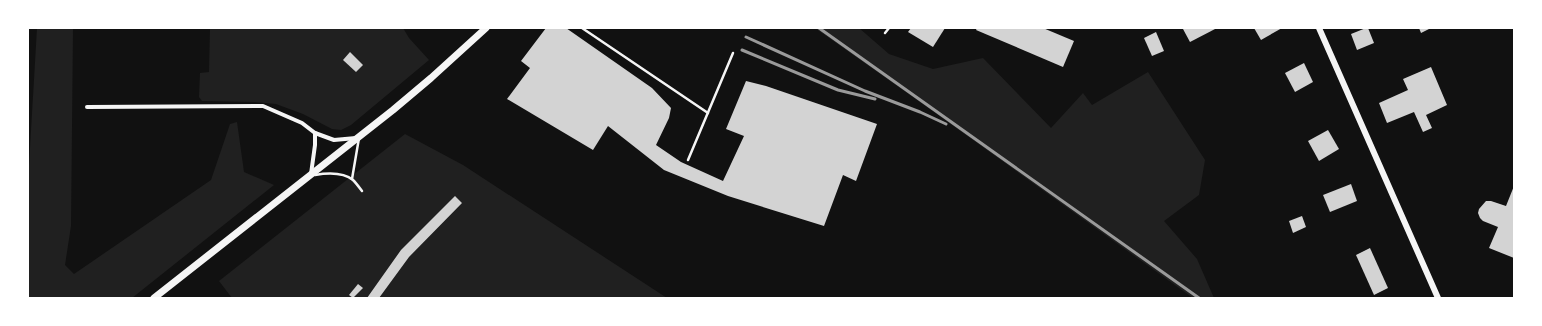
<svg xmlns="http://www.w3.org/2000/svg" width="1542" height="326" font-family="Overpass,sans-serif">
<style>
.green{fill:#202020}
.building{fill:#d3d3d3}
.lines{fill:none;stroke-linecap:round;stroke-linejoin:round}
.service{stroke:#f5f5f5;stroke-width:2.5}
.minor{stroke:#f5f5f5;stroke-width:4}
.tertiary{stroke:#f5f5f5;stroke-width:6}
.secondary{stroke:#f5f5f5;stroke-width:7}
.rail{stroke:#9a9a9a;stroke-width:3}
</style>
<rect width="100%" height="100%" fill="#111"/>
<!-- green -->
<g class="green">
<polygon points="37,28 73,28 71,226 65,265 74,274 211,180 230,124 237,122 244,172 274,185 132,298 28,298 28,182"/>
<polygon points="210,28 403,28 409,38 429,60 351,125 341,130 332,129 303,114 276,104 254,102 202,101 199,97 200,73 209,72"/>
<polygon points="815,28 859,28 889,54 933,69 983,58 1051,128 1083,93 1092,105 1148,72 1205,160 1199,195 1164,221 1197,259 1214,298 1193,298 927,107"/>
<polygon points="405,134 463,165 667,298 232,298 219,281"/>
</g>
<!-- building -->
<g class="building">
<polygon points="546,28 566,28 652,88 671,108 669,118 656,145 681,162 723,181 744,136 726,129 746,81 766,86 877,124 856,181 843,175 824,226 728,196 664,170 608,126 593,150 507,99 530,68 521,61"/>
<polygon points="911,28 945,28 933,47 908,32"/>
<polygon points="977,28 1043,28 1074,41 1063,67 976,30"/>
<polygon points="1186,28 1217,28 1190,42 1183,29"/>
<polygon points="1254,28 1282,28 1261,40"/>
<polygon points="1366,28 1368,28 1374,43 1357,50 1351,34"/>
<polygon points="1419,28 1431,28 1421,33"/>
<polygon points="1156,32 1164,51 1152,56 1144,38"/>
<polygon points="350,52 363,65 356,72 343,60"/>
<polygon points="1304,63 1313,82 1295,92 1285,73"/>
<polygon points="1431,67 1447,105 1426,115 1432,128 1423,132 1414,112 1387,123 1379,103 1408,90 1403,79"/>
<polygon points="1328,130 1339,149 1319,161 1308,141"/>
<polygon points="1351,184 1357,201 1330,212 1323,195"/>
<polygon points="1514,186 1514,258 1489,248 1498,227 1483,221 1480,218 1478,213 1479,209 1486,201 1491,201 1506,206"/>
<polygon points="455,196 462,203 409,257 379,298 367,298 401,250"/>
<polygon points="1302,216 1306,227 1293,233 1289,221"/>
<polygon points="1370,248 1388,288 1374,295 1356,255"/>
<polygon points="358,284 363,288 353,298 349,295"/>
</g>
<g class="lines">
<!-- service -->
<g class="service">
<polyline points="582,28 708,113"/>
<polyline points="885,33 889,28"/>
<polyline points="688,160 733,53"/>
<path d="M315,175C327,173 343,172 353,180C356,183 359,187 362,191"/>
<polyline points="352,179 359,138"/>
</g>
<!-- minor -->
<g class="minor">
<polyline points="87,107 263,106 302,123 315,133 334,140 356,138"/>
<polyline points="311,174 315,145 315,133"/>
</g>
<!-- tertiary -->
<polyline class="tertiary" points="1319,28 1438,298"/>
<!-- secondary -->
<polyline class="secondary" points="154,298 393,110 431,78 486,28"/>
<!-- rail -->
<g class="rail">
<polyline points="819,28 1199,298"/>
<polyline points="746,37 865,91 920,112 946,124"/>
<polyline points="742,50 838,90 875,99"/>
</g>
</g>
<!-- border -->
<rect width="1542" height="326" fill="none" stroke="#ffffff" stroke-width="58"/>
</svg>
